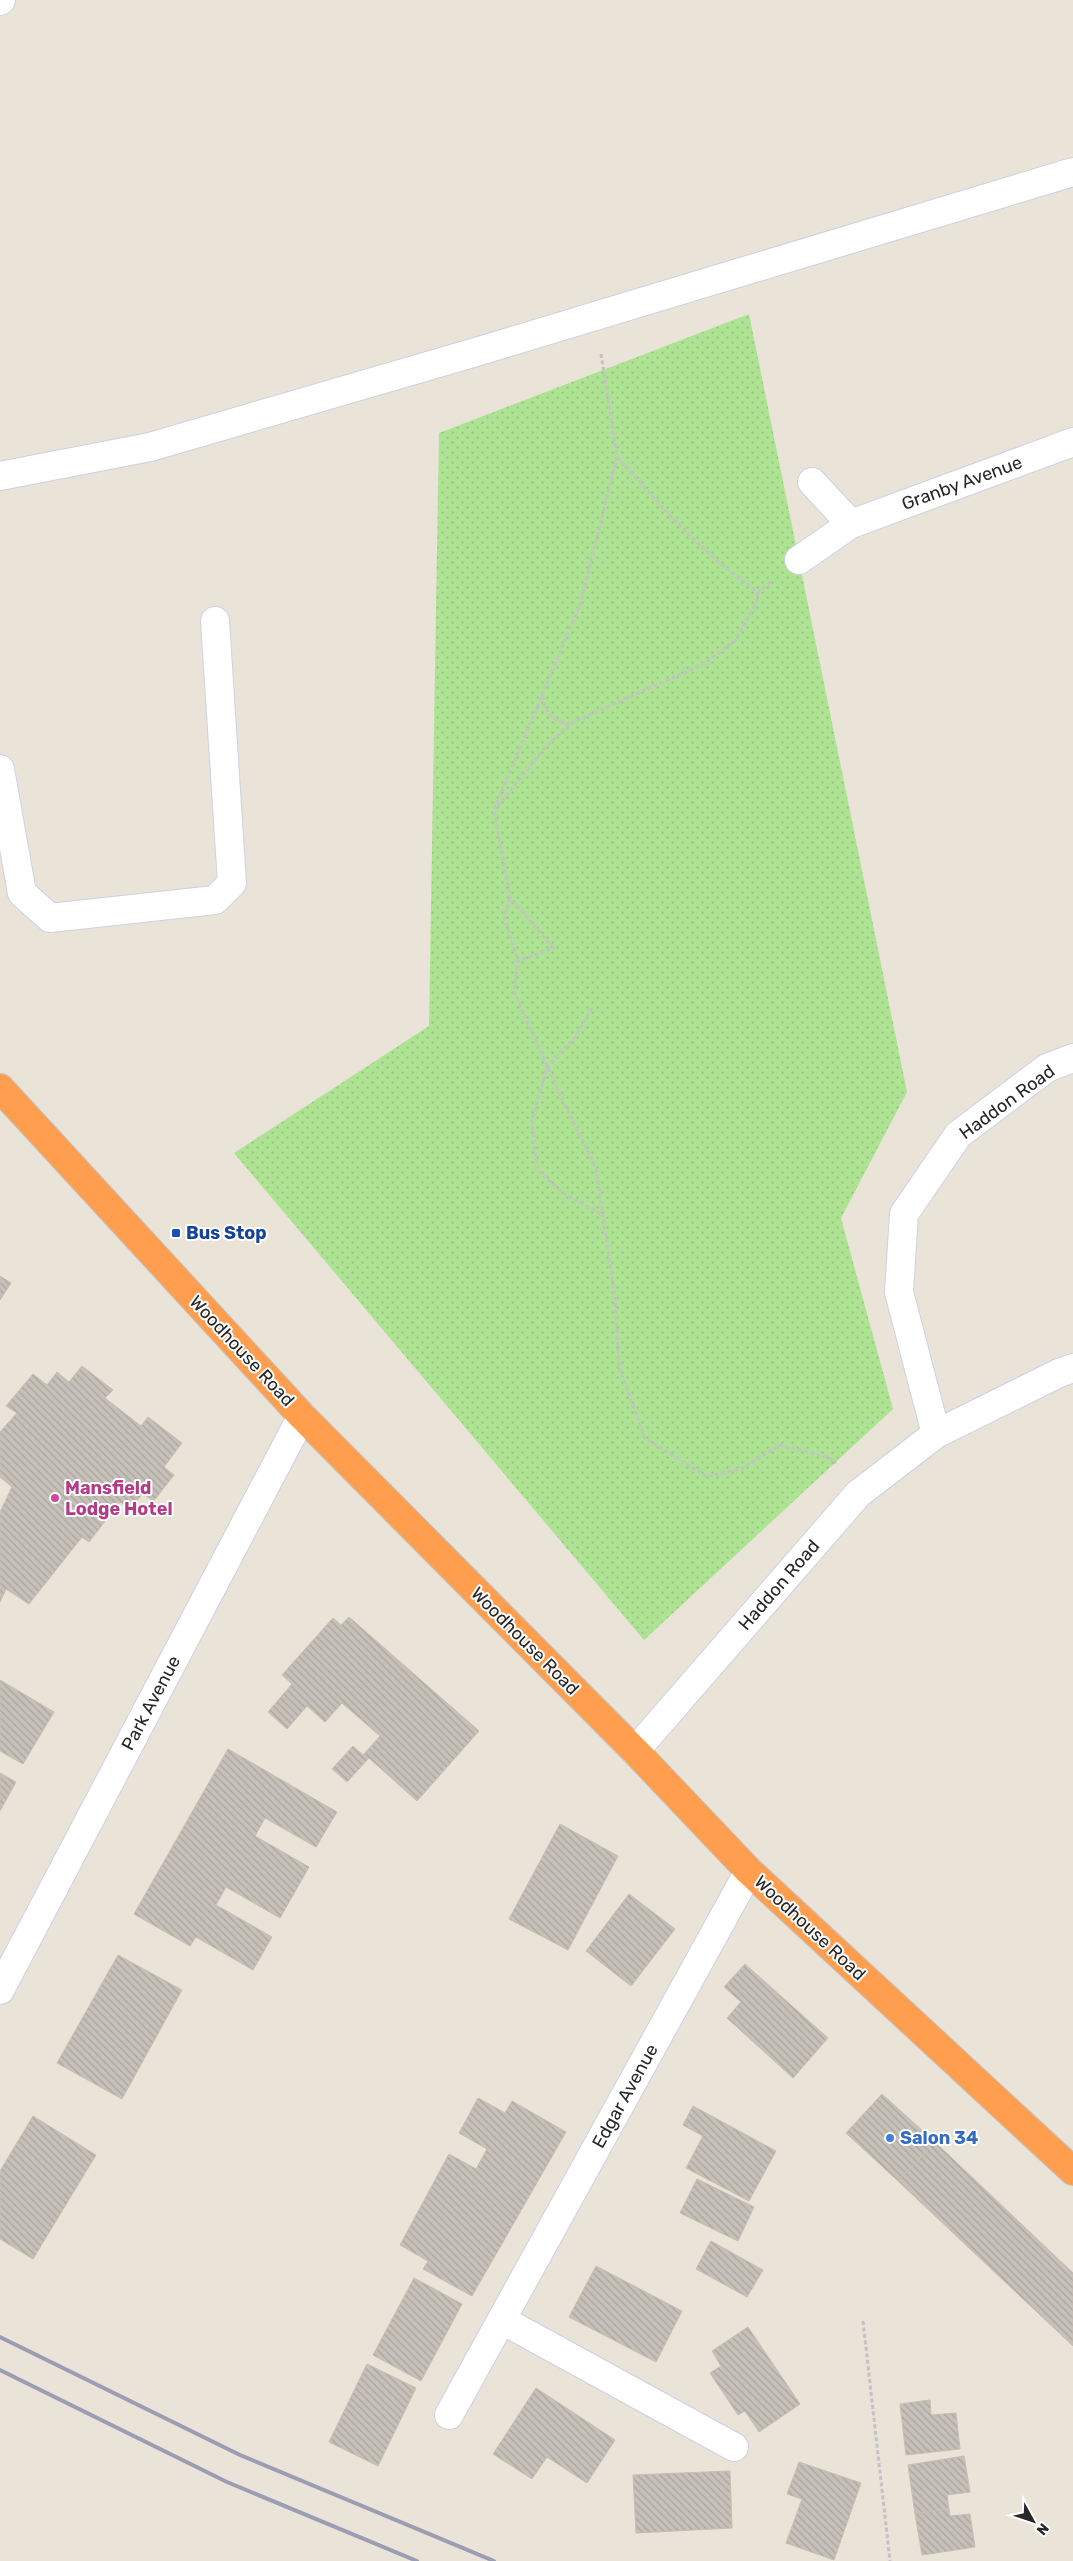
<svg xmlns="http://www.w3.org/2000/svg" width="1073" height="2561" font-family="Rubik,sans-serif">
<style>
.park{fill:url(#park-dots)}
.building{fill:url(#building-back-hatch);stroke:#c5bfb2}
.lines{fill:none;stroke-linecap:round;stroke-linejoin:round}
.minor-casing{stroke:#ced1e1;stroke-width:30}
.highway-casing{stroke:#c3c3c3;stroke-width:30}
.path{stroke:#c3c3c3;stroke-width:3;stroke-dasharray:4 2.5;stroke-linecap:butt}
.minor{stroke:#fff;stroke-width:28}
.highway{stroke:#ff9e4f;stroke-width:28}
.rail{stroke:#9b9eb2;stroke-width:4}
.transit-dot{fill:#1a4fb4;stroke:#fff;stroke-width:2}
.hotel-dot{fill:#d1479c;stroke:#fff;stroke-width:2}
.shop-dot{fill:#3f7fe0;stroke:#fff;stroke-width:2}
.labels{text-anchor:middle;dominant-baseline:central;stroke-width:4;stroke-linejoin:round;paint-order:stroke}
.street-label{font-size:18px;fill:#272727;stroke:#fff}
.transit-label{font-size:18px;font-weight:bold;fill:#164399;stroke:#fff;text-anchor:start}
.hotel-label{font-size:18px;font-weight:bold;fill:#b23c85;stroke:#fff;text-anchor:start}
.shop-label{font-size:18px;font-weight:bold;fill:#366cbe;stroke:#fff;text-anchor:start}
</style>
<defs>
<pattern id="park-dots" width="8" height="8" patternUnits="userSpaceOnUse" patternTransform="scale(1.25)"><rect width="8" height="8" fill="#ade393"/><path d="M2 2h.1M6 6h.1" fill="none" stroke="#95c37f" stroke-width="1.8" stroke-linecap="round"/></pattern>
<pattern id="building-back-hatch" width="6" height="6" patternUnits="userSpaceOnUse" patternTransform="scale(1.25)"><rect width="6" height="6" fill="#c5c0b8"/><path d="M-1 5l2 2M0 0l6 6M5-1l2 2" fill="none" stroke="#a9a59e"/></pattern>
</defs>
<rect width="100%" height="100%" fill="#eae3d8"/>
<!-- park -->
<polygon class="park" points="749,314 907,1092 841,1218 893,1409 644,1640 234,1153 429,1026 439,433"/>
<!-- building -->
<g class="building">
<polygon points="0,1276 11,1283 0,1300"/>
<polygon points="82,1366 113,1390 105,1398 141,1426 148,1417 182,1443 164,1467 174,1475 153,1502 143,1493 130,1510 120,1502 89,1542 82,1537 29,1604 6,1589 0,1602 0,1512 12,1487 0,1477 0,1432 17,1413 6,1406 33,1374 47,1385 57,1372 69,1382"/>
<polygon points="349,1617 479,1731 417,1801 369,1758 347,1782 332,1769 353,1746 363,1755 380,1736 342,1703 325,1722 307,1706 287,1729 268,1712 292,1684 282,1675 333,1618 341,1625"/>
<polygon points="0,1680 54,1712 23,1764 0,1751"/>
<polygon points="228,1749 337,1812 316,1847 265,1818 255,1836 309,1867 280,1918 226,1887 216,1905 272,1937 253,1970 196,1937 190,1946 134,1914"/>
<polygon points="0,1773 16,1782 0,1811"/>
<polygon points="560,1824 618,1856 568,1950 509,1919"/>
<polygon points="629,1894 675,1929 631,1986 586,1951"/>
<polygon points="118,1955 182,1990 122,2099 57,2063"/>
<polygon points="745,1964 828,2038 793,2078 727,2018 741,2002 724,1987"/>
<polygon points="882,2094 935,2142 898,2181 846,2133"/>
<polygon points="478,2098 505,2113 512,2101 566,2132 472,2296 423,2269 428,2261 400,2245 449,2154 476,2169 487,2149 459,2133"/>
<polygon points="693,2106 776,2151 749,2201 686,2168 703,2136 683,2125"/>
<polygon points="33,2116 96,2155 33,2259 0,2239 0,2171"/>
<polygon points="935,2142 1073,2273 1073,2346 898,2181"/>
<polygon points="697,2179 754,2207 738,2241 680,2213"/>
<polygon points="711,2241 763,2270 747,2297 696,2269"/>
<polygon points="596,2266 682,2311 656,2362 569,2317"/>
<polygon points="414,2278 462,2304 421,2381 373,2355"/>
<polygon points="748,2327 800,2404 759,2432 745,2411 738,2415 710,2373 721,2366 712,2351"/>
<polygon points="367,2364 416,2388 378,2466 329,2442"/>
<polygon points="536,2388 615,2440 587,2483 547,2457 532,2479 493,2454"/>
<polygon points="930,2400 931,2415 956,2413 960,2449 906,2455 900,2404"/>
<polygon points="964,2456 970,2492 947,2495 949,2509 915,2514 908,2465"/>
<polygon points="799,2462 861,2483 834,2560 786,2543 802,2499 787,2494"/>
<polygon points="730,2471 732,2528 636,2533 633,2475"/>
<polygon points="949,2509 950,2516 970,2514 975,2547 922,2555 915,2514"/>
</g>
<g class="lines">
<defs>
<g id="minor">
<polyline points="0,1 1,0"/>
<polyline points="0,476 150,447 476,352 1073,172"/>
<polyline points="812,482 851,524"/>
<polyline points="799,560 851,524 1073,442"/>
<polyline points="0,769 22,893 50,918 215,900 232,883 215,621"/>
<polyline points="936,1434 899,1292 904,1214 958,1135 1047,1068 1073,1058"/>
<polyline points="635,1751 858,1494 936,1434 1059,1373 1073,1368"/>
<polyline points="0,1990 302,1416"/>
<polyline points="502,2320 734,2447"/>
<polyline points="449,2415 749,1871"/>
</g>
<polyline id="highway" points="0,1088 302,1416 635,1751 749,1871 1073,2171"/>
</defs>
<!-- minor casing -->
<use href="#minor" class="minor-casing"/>
<!-- highway casing -->
<use href="#highway" class="highway-casing"/>
<!-- path -->
<g class="path">
<polyline points="601,354 617,457 581,602 494,810 510,897 553,948 518,961 514,992 561,1097 596,1168 615,1298 619,1367 645,1438 707,1477 743,1468 780,1445 827,1457 836,1463"/>
<path d="M617,457C661,506 703,555 758,592L771,582"/>
<path d="M542,696C547,714 550,720 569,724"/>
<polyline points="498,806 543,750 569,724 703,664 735,641 756,603 758,592"/>
<polyline points="510,898 504,916 518,961"/>
<polyline points="592,1008 576,1036 547,1067 532,1121 537,1170 566,1195 603,1215"/>
<polyline points="863,2321 890,2561"/>
</g>
<!-- minor -->
<use href="#minor" class="minor"/>
<!-- highway -->
<use href="#highway" class="highway"/>
<!-- rail -->
<g class="rail">
<polyline points="0,2337 240,2455 494,2561"/>
<polyline points="0,2370 227,2482 417,2561"/>
</g>
</g>
<!-- markers -->
<rect class="transit-dot" x="171" y="1228" width="10" height="10" rx="2.5"/>
<circle class="hotel-dot" cx="55" cy="1498" r="5"/>
<circle class="shop-dot" cx="890" cy="2138" r="5"/>
<g class="labels">
<!-- street labels -->
<g class="street-label">
<text transform="translate(962 483) rotate(-20)">Granby Avenue</text>
<text transform="translate(1007 1102) rotate(-36)">Haddon Road</text>
<text transform="translate(242 1351) rotate(47)">Woodhouse Road</text>
<text transform="translate(779 1585) rotate(-49)">Haddon Road</text>
<text transform="translate(525 1641) rotate(45)">Woodhouse Road</text>
<text transform="translate(151 1703) rotate(-62)">Park Avenue</text>
<text transform="translate(810 1928) rotate(43)">Woodhouse Road</text>
<text transform="translate(625 2096) rotate(-61)">Edgar Avenue</text>
</g>
<!-- transit labels -->
<g class="transit-label">
<text x="186" y="1233">Bus Stop</text>
</g>
<!-- hotel labels -->
<g class="hotel-label">
<text x="65" y="1488">Mansfield<tspan x="65" dy="21">Lodge Hotel</tspan></text>
</g>
<!-- shop labels -->
<g class="shop-label">
<text x="900" y="2138">Salon 34</text>
</g>
</g>
<!-- north arrow -->
<g transform="translate(1033 2521) rotate(130)" stroke="#ffffff" stroke-width="4" paint-order="stroke">
<path d="M0-4L9 19L0 12L-9 19Z" fill="#272727"/>
<text y="-8" font-size="14" font-weight="bold" text-anchor="middle" fill="#272727">N</text>
</g>
</svg>
